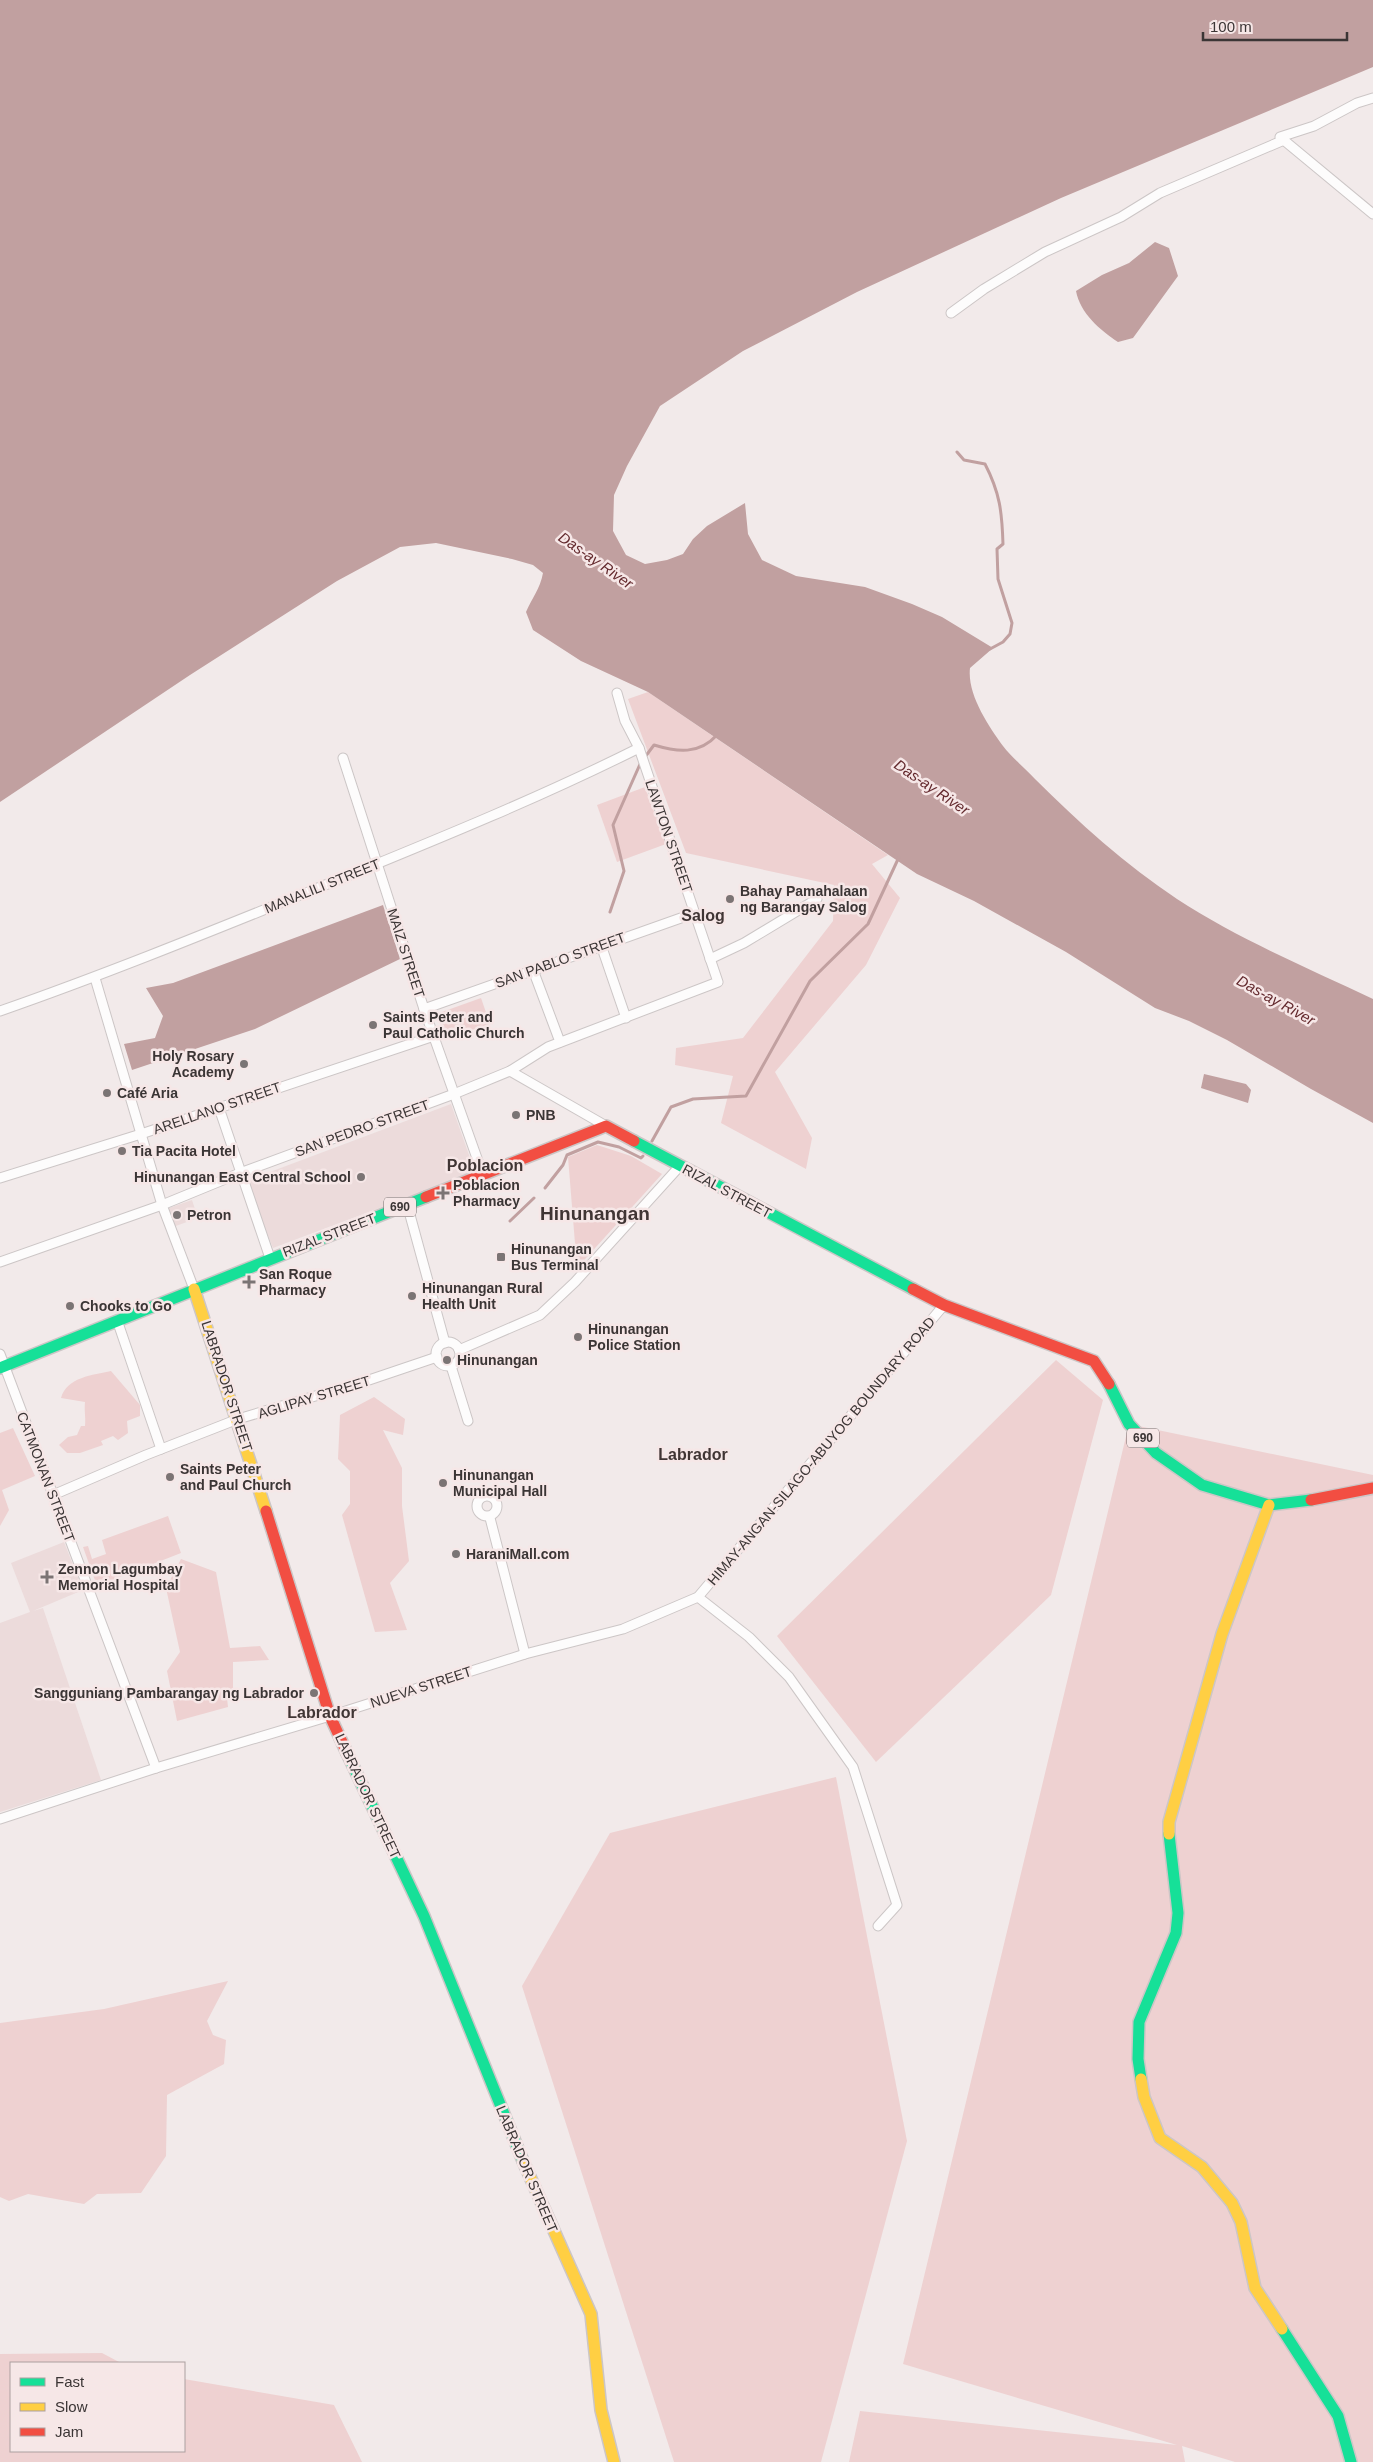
<svg xmlns="http://www.w3.org/2000/svg" width="1373" height="2462" font-family="Arial,sans-serif">
<style>
.built{fill:#ecdbdb}
.green{fill:#eed1d1}
.water{fill:#c1a0a0}
.lines{fill:none;stroke-linecap:round;stroke-linejoin:round}
.stream{stroke:#c1a0a0;stroke-width:3}
.street-casing{stroke:#ccc6c6;stroke-width:11}
.fast-casing{stroke:#ccc6c6;stroke-width:14}
.slow-casing{stroke:#ccc6c6;stroke-width:14}
.jam-casing{stroke:#ccc6c6;stroke-width:14}
.street{stroke:#fdfcfc;stroke-width:9}
.fast{stroke:#16e098;stroke-width:11}
.slow{stroke:#ffcf43;stroke-width:11}
.jam{stroke:#f24e42;stroke-width:11}
.poi-dot{fill:#7b7474;stroke:#f6e7e7;stroke-width:2}
.labels{text-anchor:middle;dominant-baseline:central;stroke-width:5;stroke-linejoin:round;paint-order:stroke}
.shield{fill:#f6e7e7;stroke:#736a6a;stroke-width:1}
.shield-label{font-size:12px;font-weight:bold;fill:#3b3535}
.street-label{font-size:14px;fill:#3b3535;stroke:#f6e7e7}
.poi-label{font-size:14px;font-weight:bold;fill:#3b3535;stroke:#f6e7e7;text-anchor:start}
.water-label{font-size:15px;font-style:italic;fill:#63292d;stroke:#f6e7e7}
.quarter-label{font-size:16px;font-weight:bold;fill:#403534;stroke:#f6e7e7}
.district-label{font-size:19px;font-weight:bold;fill:#403534;stroke:#f6e7e7}
</style>
<rect width="100%" height="100%" fill="#f2eaea"/>
<!-- built -->
<g class="built">
<polygon points="451,1104 475,1172 273,1248 246,1181"/>
<polygon points="192,1200 198,1218 173,1227 166,1209"/>
<polygon points="64,1542 83,1590 33,1611 43,1608 101,1780 0,1812 0,1623 30,1612 11,1563"/>
</g>
<!-- green -->
<g class="green">
<polygon points="648,692 888,855 872,864 900,898 866,965 775,1072 812,1138 806,1169 721,1123 733,1076 675,1065 676,1048 743,1038 833,921 834,885 686,853 628,699"/>
<polygon points="645,787 666,844 617,862 597,805"/>
<polygon points="481,998 490,1024 447,1038 439,1013"/>
<polygon points="597,1145 631,1156 662,1174 577,1268 568,1157"/>
<polygon points="1056,1360 1103,1400 1051,1595 876,1762 777,1636"/>
<path d="M111,1371L140,1405V1416L127,1421L128,1433L118,1440L113,1436L101,1441L103,1445L80,1453H67L59,1445L68,1437L77,1435L81,1426H85C86,1418 84,1411 85,1402L61,1398C67,1377 93,1375 111,1371Z"/>
<polygon points="374,1397 405,1419 403,1435 383,1430 402,1468 402,1506 409,1561 390,1583 407,1630 375,1632 342,1515 350,1504 350,1471 338,1459 340,1415"/>
<polygon points="1129,1424 1373,1475 1373,2462 1235,2462 1182,2446 1185,2462 849,2462 860,2411 1177,2445 903,2364"/>
<polygon points="13,1428 35,1476 2,1490 9,1510 0,1526 0,1433"/>
<polygon points="168,1516 181,1553 97,1586 83,1547 88,1546 92,1559 106,1554 102,1540"/>
<polygon points="181,1559 216,1572 230,1648 260,1646 269,1660 233,1662 233,1689 226,1689 228,1707 177,1721 167,1671 180,1652 166,1588"/>
<polygon points="836,1777 907,2141 821,2462 674,2462 522,1986 610,1833"/>
<polygon points="228,1981 207,2021 213,2035 226,2040 224,2064 167,2095 166,2156 141,2193 97,2194 84,2204 28,2194 9,2201 0,2197 0,2023 104,2009"/>
<polygon points="102,2353 121,2363 11,2363 11,2451 184,2451 184,2379 334,2405 362,2462 0,2462 0,2354"/>
</g>
<!-- water -->
<g class="water">
<path d="M0,0H1373V67L1061,198L857,292L743,351L660,406L627,466L614,495L613,531L626,555L645,564L667,560L683,554L693,539L707,526L745,503L748,534L762,560L796,576L865,587L912,604L942,617L993,648L970,668C967,694 988,725 1003,746C1012,758 1025,768 1035,779C1078,822 1126,865 1177,899C1238,939 1308,968 1373,999V1123L1311,1089L1227,1040L1189,1021L1155,1008L1066,952L974,901L917,874L648,692L581,661L533,630L526,612C532,598 540,589 543,573L533,565L512,559L436,543L400,547L337,581L190,675L0,802Z"/>
<path d="M1155,242L1169,248L1178,276L1133,338L1118,342C1100,330 1080,313 1076,291L1102,275L1129,263Z"/>
<polygon points="383,905 400,959 255,1029 132,1070 124,1044 155,1038 163,1016 146,988 173,983"/>
<polygon points="1204,1074 1246,1084 1251,1090 1248,1103 1201,1088"/>
</g>
<g class="lines">
<!-- stream -->
<g class="stream">
<path d="M957,452L964,460L985,464C1000,493 1002,512 1003,544L997,549L998,579L1012,623L1010,634L1003,642L990,649"/>
<path d="M645,757L654,745C677,752 699,755 717,735"/>
<polyline points="610,912 624,871 613,825 641,762"/>
<polyline points="652,1141 671,1107 693,1099 746,1096 810,981 868,924 899,857"/>
<polyline points="545,1188 563,1165 567,1155 598,1142 619,1147 641,1158 643,1156"/>
<polyline points="510,1221 534,1198"/>
</g>
<defs>
<g id="street">
<polyline points="1373,98 1357,103 1314,126 1280,137 1373,214"/>
<polyline points="951,313 984,289 1045,252 1121,217 1160,193 1284,140"/>
<polyline points="343,758 424,1009 483,1175"/>
<polyline points="601,945 626,1018"/>
<polyline points="710,959 744,943 817,899"/>
<polyline points="533,970 560,1042"/>
<polyline points="95,978 162,1205 194,1289"/>
<polyline points="424,1009 695,913"/>
<path d="M0,1011C106,974 209,932 313,890C423,845 533,801 639,748"/>
<polyline points="510,1071 606,1126"/>
<polyline points="219,1108 270,1258"/>
<polyline points="0,1178 141,1134 434,1036"/>
<polyline points="407,1204 445,1343"/>
<polyline points="0,1262 162,1205 240,1173 454,1094 510,1071 548,1047 718,982 639,748 625,721 617,693"/>
<polyline points="117,1320 161,1449"/>
<circle cx="448" cy="1354" r="12"/>
<polyline points="459,1350 540,1315 575,1282 679,1167"/>
<polyline points="0,1354 156,1768"/>
<polyline points="451,1366 468,1421"/>
<polyline points="53,1495 146,1455 238,1419 369,1380 437,1357"/>
<circle cx="487" cy="1506" r="10"/>
<polyline points="490,1518 525,1654"/>
<polyline points="698,1597 749,1637 789,1677 853,1767 897,1905 878,1926"/>
<polyline points="0,1819 156,1768 330,1716 525,1654 623,1629 698,1597 944,1305"/>
</g>
<g id="fast">
<polyline points="634,1141 913,1289"/>
<polyline points="0,1368 426,1197"/>
<polyline points="1109,1384 1129,1424 1156,1453 1202,1485 1269,1505 1311,1500"/>
<polyline points="347,1753 424,1916 523,2161"/>
<polyline points="1141,2079 1138,2059 1139,2022 1176,1933 1178,1913 1169,1834"/>
<polyline points="1282,2329 1338,2416 1351,2462"/>
</g>
<g id="slow">
<polyline points="194,1289 266,1511"/>
<polyline points="1169,1834 1169,1822 1222,1634 1269,1505"/>
<polyline points="1141,2079 1144,2097 1160,2138 1202,2167 1232,2203 1241,2222 1255,2288 1282,2329"/>
<polyline points="523,2161 591,2314 601,2410 614,2462"/>
</g>
<g id="jam">
<polyline points="426,1197 606,1126 634,1141"/>
<polyline points="913,1289 944,1305 1094,1361 1109,1384"/>
<polyline points="1311,1500 1373,1488"/>
<polyline points="266,1511 330,1716 347,1753"/>
</g>
</defs>
<!-- street casing -->
<use href="#street" class="street-casing"/>
<!-- fast casing -->
<use href="#fast" class="fast-casing"/>
<!-- slow casing -->
<use href="#slow" class="slow-casing"/>
<!-- jam casing -->
<use href="#jam" class="jam-casing"/>
<!-- street -->
<use href="#street" class="street"/>
<!-- fast -->
<use href="#fast" class="fast"/>
<!-- slow -->
<use href="#slow" class="slow"/>
<!-- jam -->
<use href="#jam" class="jam"/>
</g>
<!-- markers -->
<g class="poi-dot">
<circle cx="730" cy="899" r="5"/>
<circle cx="373" cy="1025" r="5"/>
<circle cx="244" cy="1064" r="5"/>
<circle cx="107" cy="1093" r="5"/>
<circle cx="516" cy="1115" r="5"/>
<circle cx="122" cy="1151" r="5"/>
<circle cx="361" cy="1177" r="5"/>
<path d="M440.5 1185.5h5v5h5v5h-5v5h-5v-5h-5v-5h5z"/>
<circle cx="177" cy="1215" r="5"/>
<rect x="496" y="1252" width="10" height="10" rx="2.5"/>
<path d="M246.5 1274.5h5v5h5v5h-5v5h-5v-5h-5v-5h5z"/>
<circle cx="412" cy="1296" r="5"/>
<circle cx="70" cy="1306" r="5"/>
<circle cx="578" cy="1337" r="5"/>
<circle cx="447" cy="1360" r="5"/>
<circle cx="170" cy="1477" r="5"/>
<circle cx="443" cy="1483" r="5"/>
<circle cx="456" cy="1554" r="5"/>
<path d="M44.5 1569.5h5v5h5v5h-5v5h-5v-5h-5v-5h5z"/>
<circle cx="314" cy="1693" r="5"/>
</g>
<g class="labels">
<!-- shield labels -->
<g class="shield">
<rect x="384" y="1197.5" width="32" height="19" rx="4"/>
<rect x="1127" y="1428.5" width="32" height="19" rx="4"/>
</g>
<g class="shield-label">
<text x="400" y="1207">690</text>
<text x="1143" y="1438">690</text>
</g>
<!-- street labels -->
<g class="street-label">
<text transform="translate(669 836) rotate(71)">LAWTON STREET</text>
<text transform="translate(322 886) rotate(-22)">MANALILI STREET</text>
<text transform="translate(406 953) rotate(72)">MAIZ STREET</text>
<text transform="translate(560 960) rotate(-20)">SAN PABLO STREET</text>
<text transform="translate(217 1108) rotate(-19)">ARELLANO STREET</text>
<text transform="translate(362 1128) rotate(-20)">SAN PEDRO STREET</text>
<text transform="translate(727 1191) rotate(28)">RIZAL STREET</text>
<text transform="translate(329 1235) rotate(-21)">RIZAL STREET</text>
<text transform="translate(227 1386) rotate(72)">LABRADOR STREET</text>
<text transform="translate(314 1397) rotate(-17)">AGLIPAY STREET</text>
<text transform="translate(821 1451) rotate(-50)">HIMAY-ANGAN-SILAGO-ABUYOG BOUNDARY ROAD</text>
<text transform="translate(46 1477) rotate(69)">CATMONAN STREET</text>
<text transform="translate(421 1687) rotate(-18)">NUEVA STREET</text>
<text transform="translate(368 1796) rotate(65)">LABRADOR STREET</text>
<text transform="translate(527 2169) rotate(67)">LABRADOR STREET</text>
</g>
<!-- poi labels -->
<g class="poi-label">
<text x="740" y="891">Bahay Pamahalaan<tspan x="740" dy="16">ng Barangay Salog</tspan></text>
<text x="383" y="1017">Saints Peter and<tspan x="383" dy="16">Paul Catholic Church</tspan></text>
<text x="234" y="1056" text-anchor="end">Holy Rosary<tspan x="234" dy="16">Academy</tspan></text>
<text x="117" y="1093">Café Aria</text>
<text x="526" y="1115">PNB</text>
<text x="132" y="1151">Tia Pacita Hotel</text>
<text x="351" y="1177" text-anchor="end">Hinunangan East Central School</text>
<text x="453" y="1185">Poblacion<tspan x="453" dy="16">Pharmacy</tspan></text>
<text x="187" y="1215">Petron</text>
<text x="511" y="1249">Hinunangan<tspan x="511" dy="16">Bus Terminal</tspan></text>
<text x="259" y="1274">San Roque<tspan x="259" dy="16">Pharmacy</tspan></text>
<text x="422" y="1288">Hinunangan Rural<tspan x="422" dy="16">Health Unit</tspan></text>
<text x="80" y="1306">Chooks to Go</text>
<text x="588" y="1329">Hinunangan<tspan x="588" dy="16">Police Station</tspan></text>
<text x="457" y="1360">Hinunangan</text>
<text x="180" y="1469">Saints Peter<tspan x="180" dy="16">and Paul Church</tspan></text>
<text x="453" y="1475">Hinunangan<tspan x="453" dy="16">Municipal Hall</tspan></text>
<text x="466" y="1554">HaraniMall.com</text>
<text x="58" y="1569">Zennon Lagumbay<tspan x="58" dy="16">Memorial Hospital</tspan></text>
<text x="304" y="1693" text-anchor="end">Sangguniang Pambarangay ng Labrador</text>
</g>
<!-- water labels -->
<g class="water-label">
<text transform="translate(596 560) rotate(35)">Das-ay River</text>
<text transform="translate(932 787) rotate(34)">Das-ay River</text>
<text transform="translate(1276 1000) rotate(29)">Das-ay River</text>
</g>
<!-- quarter labels -->
<g class="quarter-label">
<text x="703" y="915">Salog</text>
<text x="485" y="1165">Poblacion</text>
<text x="693" y="1454">Labrador</text>
<text x="322" y="1712">Labrador</text>
</g>
<!-- district labels -->
<g class="district-label">
<text x="595" y="1213">Hinunangan</text>
</g>
</g>
<!-- legend -->
<rect x="10" y="2362" width="175" height="90" fill="#f6e7e7" stroke="#aba0a0"/>
<rect x="20" y="2378" width="25" height="8" fill="#16e098" stroke="#aba0a0"/>
<text x="55" y="2387" font-size="15" fill="#3b3535">Fast</text>
<rect x="20" y="2403" width="25" height="8" fill="#ffcf43" stroke="#aba0a0"/>
<text x="55" y="2412" font-size="15" fill="#3b3535">Slow</text>
<rect x="20" y="2428" width="25" height="8" fill="#f24e42" stroke="#aba0a0"/>
<text x="55" y="2437" font-size="15" fill="#3b3535">Jam</text>
<!-- scale -->
<path d="M1203 32v8h144v-8" fill="none" stroke="#3b3535" stroke-width="2.5"/>
<text x="1210" y="32" font-size="15" fill="#3b3535" stroke="#f6e7e7" stroke-width="4" paint-order="stroke">100 m</text>
</svg>
